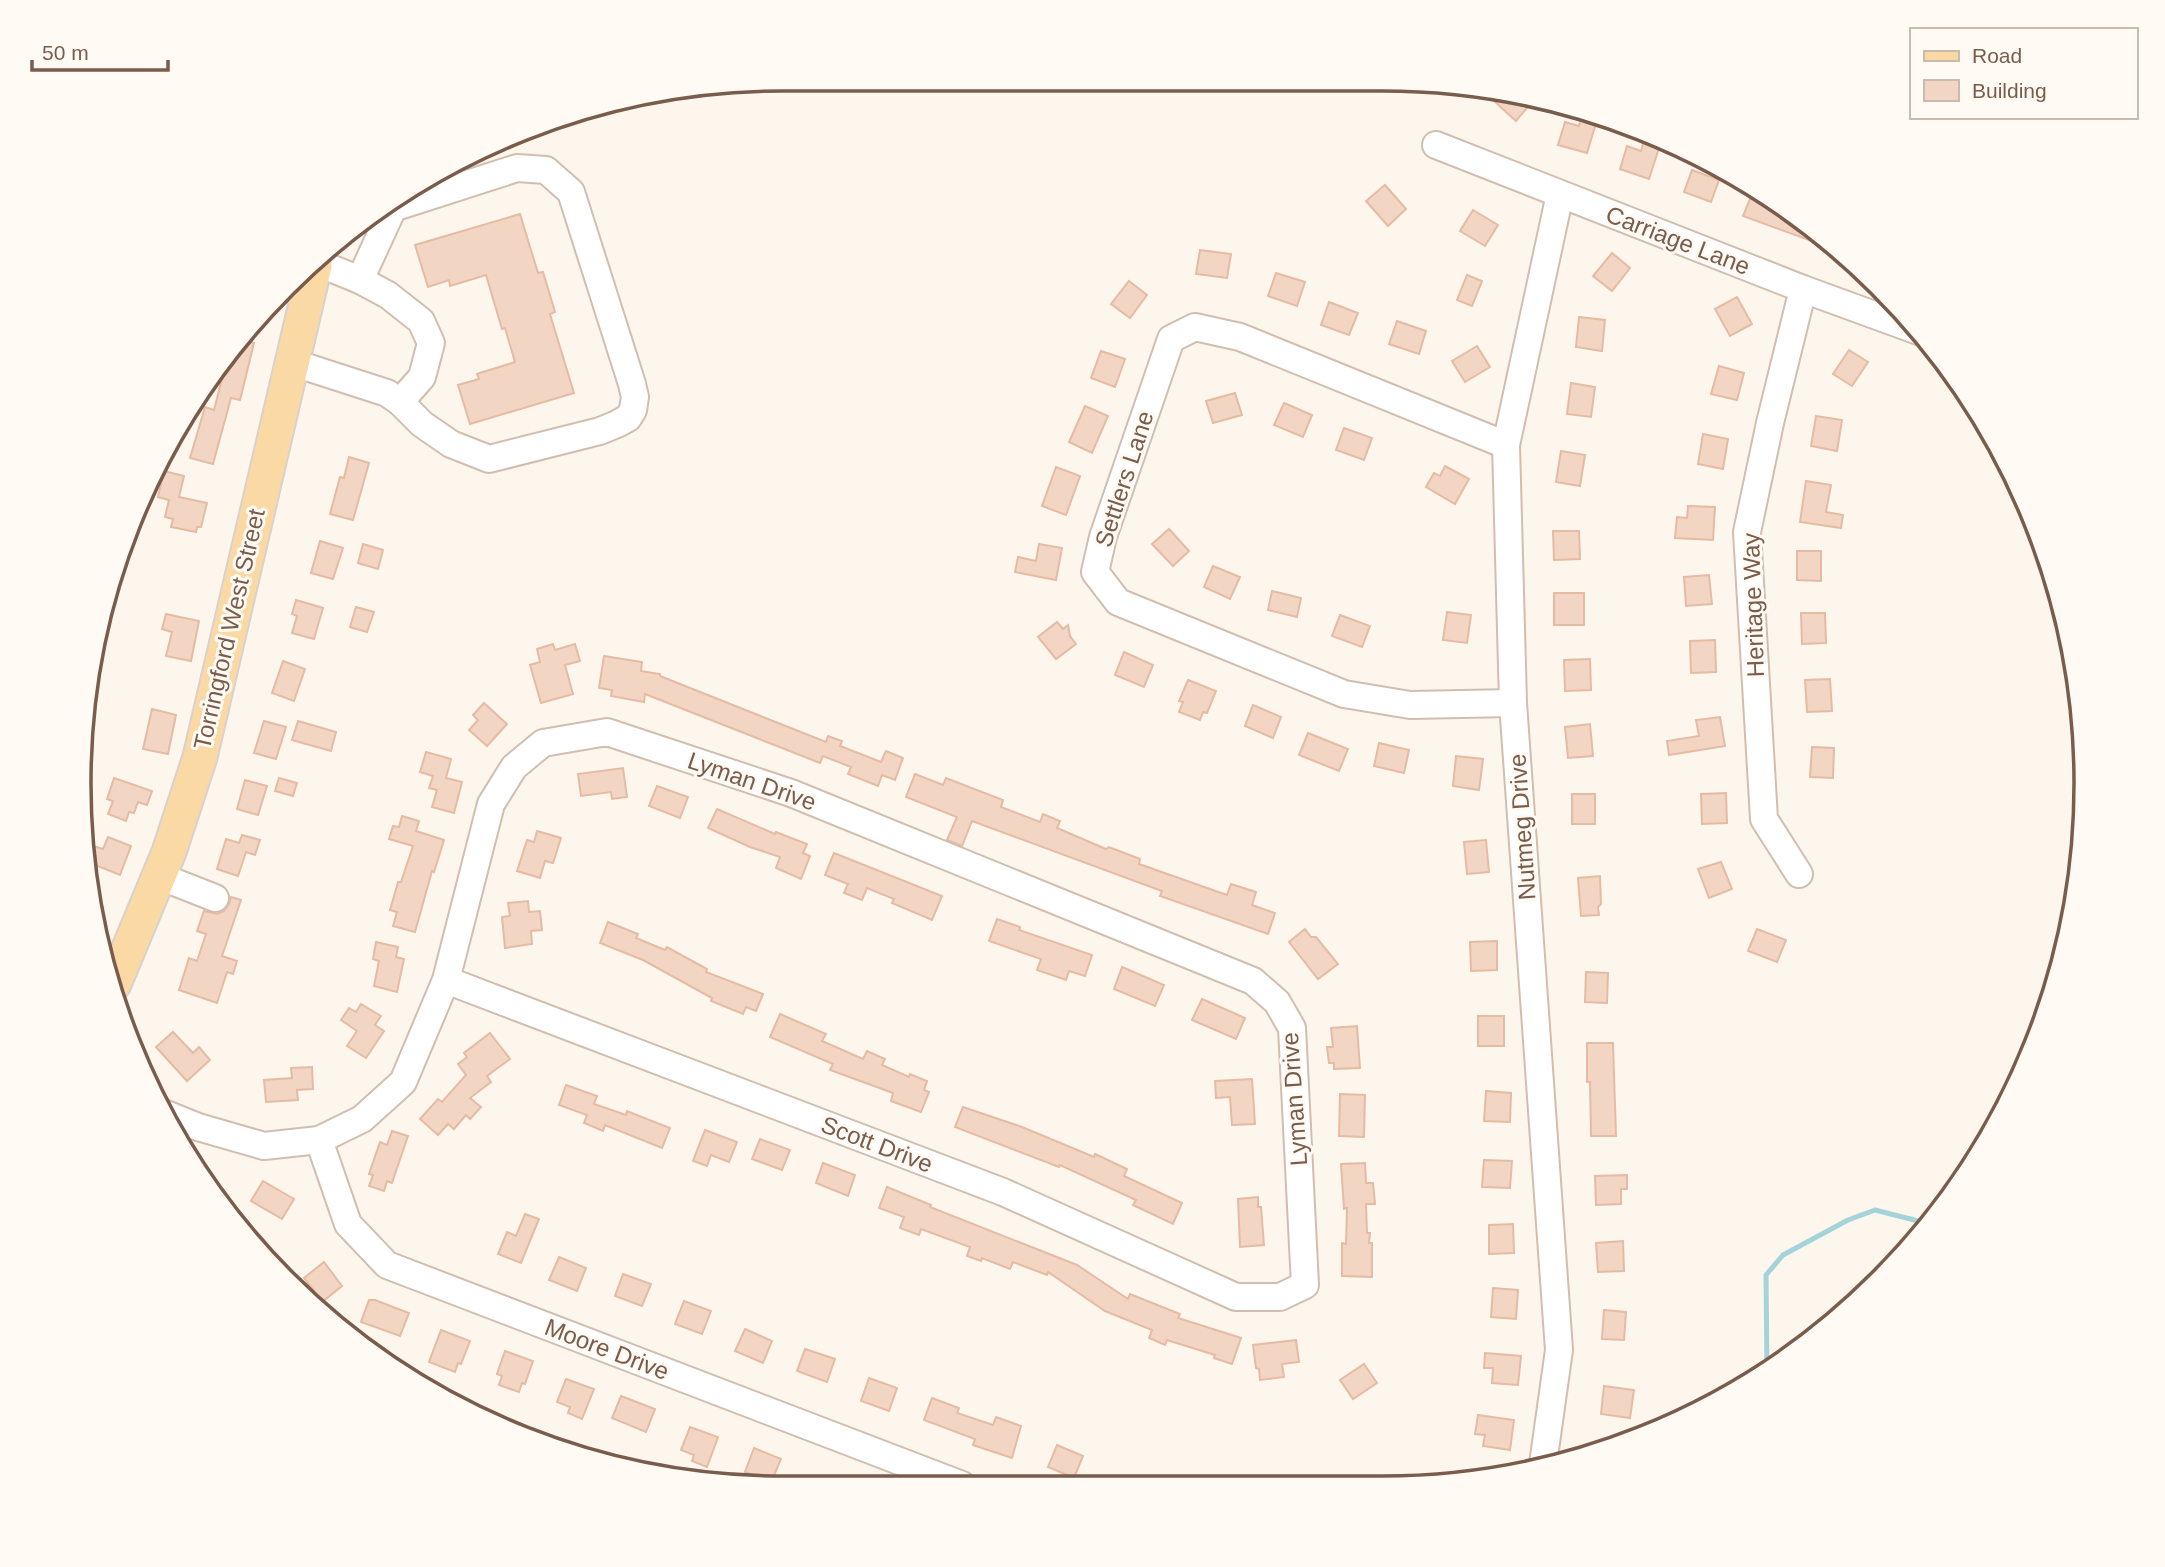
<svg xmlns="http://www.w3.org/2000/svg" width="2165" height="1567" font-family="Arial,sans-serif">
<style>
.lines{fill:none;stroke-linecap:round;stroke-linejoin:round}
.stream{stroke:#a5d3da;stroke-width:5}
.building{fill:#f3d5c3;stroke:#e6bba3;stroke-width:2}
.minor-casing{stroke:#d1beb0;stroke-width:30}
.major-casing{stroke:#dad1cd;stroke-width:37}
.minor{stroke:#fff;stroke-width:26}
.major{stroke:#fbd9a5;stroke-width:33}
.labels{text-anchor:middle;dominant-baseline:central;stroke-width:6;stroke-linejoin:round;paint-order:stroke}
.street-label{font-size:24px;fill:#7a5c4d;stroke:#fffaf3}
.rim{fill:none;stroke:#7a5c4d;stroke-width:3.5}
</style>
<rect width="100%" height="100%" fill="#fdf6ec"/>
<g class="lines">
<!-- stream -->
<polyline class="stream" points="1767,1373 1766,1275 1783,1255 1848,1220 1875,1210 1930,1224"/>
</g>
<!-- building -->
<g class="building">
<polygon points="1503,91 1519,92 1536,97 1516,121 1494,101"/>
<polygon points="1582,116 1597,120 1587,153 1558,145 1565,122 1579,126"/>
<polygon points="1644,140 1660,145 1649,179 1620,169 1627,146 1641,151"/>
<polygon points="1692,170 1719,180 1711,202 1684,192"/>
<polygon points="1385,185 1406,209 1388,226 1366,201"/>
<polygon points="1752,194 1774,202 1833,244 1831,248 1743,216"/>
<polygon points="1473,210 1498,225 1485,246 1460,231"/>
<polygon points="520,214 538,273 543,272 555,312 550,314 574,393 470,424 458,385 479,379 477,374 515,362 505,328 502,329 486,275 450,286 449,280 428,287 415,245"/>
<polygon points="1200,250 1231,254 1227,278 1196,274"/>
<polygon points="1612,253 1630,268 1612,291 1593,276"/>
<polygon points="1276,273 1305,282 1297,306 1268,296"/>
<polygon points="1467,275 1482,281 1472,306 1457,300"/>
<polygon points="1129,281 1147,295 1130,318 1111,304"/>
<polygon points="1737,297 1752,324 1730,336 1715,309"/>
<polygon points="1329,302 1358,313 1349,335 1321,325"/>
<polygon points="1579,317 1605,320 1602,351 1576,347"/>
<polygon points="1397,321 1426,331 1419,354 1389,344"/>
<polygon points="240,340 254,343 240,400 231,398 213,464 190,458 205,407 214,410 227,359"/>
<polygon points="1477,346 1490,367 1465,382 1452,361"/>
<polygon points="1849,350 1868,362 1852,386 1833,374"/>
<polygon points="1101,351 1125,359 1115,387 1091,378"/>
<polygon points="1719,366 1744,373 1737,400 1711,394"/>
<polygon points="1571,383 1595,387 1591,417 1567,414"/>
<polygon points="1235,393 1242,415 1213,423 1206,401"/>
<polygon points="1284,403 1312,415 1303,437 1274,425"/>
<polygon points="1085,406 1108,416 1092,453 1069,442"/>
<polygon points="1816,416 1842,420 1837,451 1811,446"/>
<polygon points="1344,428 1372,438 1364,460 1336,450"/>
<polygon points="1703,434 1728,439 1723,469 1698,464"/>
<polygon points="1561,451 1585,455 1580,486 1556,482"/>
<polygon points="349,457 369,463 353,520 330,514 340,477 344,478"/>
<polygon points="1445,466 1469,479 1455,504 1426,487 1434,473 1440,476"/>
<polygon points="1056,467 1080,476 1066,515 1042,506"/>
<polygon points="164,471 184,476 179,497 207,503 201,527 197,527 196,532 171,527 173,519 165,517 169,500 158,497"/>
<polygon points="1806,481 1831,485 1826,512 1843,515 1841,528 1800,522"/>
<polygon points="1688,506 1715,507 1713,540 1675,538 1677,517 1687,518"/>
<polygon points="1169,529 1189,551 1173,566 1152,544"/>
<polygon points="1553,531 1579,531 1580,559 1554,560"/>
<polygon points="320,541 343,548 333,579 311,573"/>
<polygon points="363,544 383,550 378,569 358,563"/>
<polygon points="1039,544 1062,548 1056,580 1015,572 1018,557 1036,561"/>
<polygon points="1797,551 1821,551 1821,581 1797,580"/>
<polygon points="1213,566 1240,577 1230,599 1204,587"/>
<polygon points="1709,575 1712,604 1686,606 1684,577"/>
<polygon points="1272,591 1301,598 1297,617 1268,610"/>
<rect x="1554" y="593" width="30" height="32"/>
<polygon points="296,600 323,608 314,639 292,633 297,616 292,614"/>
<polygon points="356,607 374,612 367,632 350,627"/>
<polygon points="1447,612 1471,615 1467,643 1443,640"/>
<polygon points="1801,613 1825,613 1826,643 1802,644"/>
<polygon points="166,614 199,621 191,661 166,656 172,632 162,629"/>
<polygon points="1340,615 1370,626 1362,647 1332,636"/>
<polygon points="1057,622 1063,629 1068,625 1070,636 1076,644 1056,659 1038,637"/>
<polygon points="1715,640 1716,672 1691,673 1690,641"/>
<polygon points="553,644 555,650 575,644 580,661 565,665 573,694 541,703 530,665 540,662 537,649"/>
<polygon points="1124,652 1153,665 1144,687 1115,675"/>
<polygon points="604,656 642,662 641,671 660,674 660,676 826,742 828,736 842,741 840,746 881,762 886,751 903,758 895,780 882,775 878,786 848,774 851,767 823,756 820,763 645,694 644,702 611,696 612,690 599,688"/>
<polygon points="1590,659 1591,690 1565,691 1564,660"/>
<polygon points="283,661 305,669 294,701 272,693"/>
<polygon points="1830,679 1832,711 1807,712 1805,680"/>
<polygon points="1188,680 1216,691 1207,713 1203,712 1200,720 1179,712 1183,702 1179,701"/>
<polygon points="484,703 507,724 487,746 469,730 478,720 473,715"/>
<polygon points="1253,705 1281,717 1273,738 1245,726"/>
<polygon points="152,709 176,715 168,754 143,749"/>
<polygon points="1720,717 1725,746 1669,755 1667,741 1699,736 1696,720"/>
<polygon points="264,721 286,727 276,759 254,753"/>
<polygon points="298,721 336,732 331,751 292,740"/>
<polygon points="1590,724 1593,756 1568,758 1565,727"/>
<polygon points="1308,733 1348,749 1339,771 1299,755"/>
<polygon points="1379,743 1409,750 1404,773 1374,766"/>
<polygon points="1812,747 1834,748 1833,778 1810,777"/>
<polygon points="426,752 451,759 446,778 462,782 454,813 432,807 437,790 429,788 433,776 420,772"/>
<polygon points="1456,756 1483,759 1479,790 1453,786"/>
<polygon points="623,768 627,797 612,799 611,792 581,796 578,774"/>
<polygon points="915,774 943,785 946,778 1003,800 1001,807 1040,822 1043,814 1060,821 1057,828 1106,849 1109,847 1140,859 1139,864 1227,895 1231,884 1256,892 1252,905 1275,913 1268,934 1160,896 1162,891 972,821 962,846 947,840 957,817 906,797"/>
<polygon points="114,778 152,791 147,805 138,802 134,813 129,812 126,821 108,814 113,801 107,799"/>
<polygon points="279,778 297,783 293,796 275,791"/>
<polygon points="245,780 267,786 258,815 237,809"/>
<polygon points="657,786 688,797 680,818 649,806"/>
<polygon points="1726,793 1727,823 1702,824 1701,794"/>
<rect x="1572" y="794" width="23" height="30"/>
<polygon points="717,809 775,834 776,832 807,844 803,853 810,856 801,879 776,868 780,857 750,847 708,828"/>
<polygon points="402,816 419,821 416,831 444,840 434,872 432,871 415,932 393,926 397,912 390,910 398,882 401,882 413,846 389,839 393,826 399,827"/>
<polygon points="537,831 561,838 553,863 545,861 540,878 517,871 527,840 534,842"/>
<polygon points="242,835 260,840 255,855 246,852 238,876 217,869 226,839 239,843"/>
<polygon points="108,837 131,846 120,875 85,861 90,845 103,849"/>
<polygon points="1486,840 1489,872 1467,874 1464,842"/>
<polygon points="834,853 942,896 932,920 892,903 894,899 867,888 862,900 844,893 848,884 825,875"/>
<polygon points="1721,862 1732,889 1709,898 1698,869"/>
<polygon points="1600,876 1601,904 1598,907 1599,915 1581,916 1578,878"/>
<polygon points="231,897 241,900 222,956 237,961 233,974 227,972 217,1003 179,990 189,958 197,961 206,934 197,931 204,911 217,914 224,911 229,904"/>
<polygon points="528,901 529,912 540,911 542,930 531,931 532,944 505,948 502,917 510,916 508,903"/>
<polygon points="997,919 1020,927 1019,930 1092,955 1085,976 1069,971 1066,980 1037,970 1041,959 989,941"/>
<polygon points="608,922 638,934 636,938 665,950 667,947 707,969 706,972 763,994 756,1011 746,1007 743,1014 711,1001 712,998 643,960 600,943"/>
<polygon points="1305,929 1311,937 1316,937 1338,964 1318,979 1289,942"/>
<polygon points="1757,929 1786,940 1777,962 1748,951"/>
<polygon points="1497,941 1497,970 1471,971 1470,942"/>
<polygon points="376,942 398,947 396,957 404,959 397,992 374,986 379,961 373,959"/>
<polygon points="1122,967 1164,985 1155,1006 1114,989"/>
<polygon points="1586,972 1608,973 1607,1003 1585,1002"/>
<polygon points="1202,999 1245,1018 1236,1039 1192,1020"/>
<polygon points="361,1004 381,1016 375,1025 384,1031 366,1058 347,1046 357,1031 341,1020 349,1008 356,1012"/>
<polygon points="780,1014 826,1034 822,1041 863,1059 867,1051 885,1059 882,1065 909,1077 910,1074 927,1081 924,1090 929,1092 921,1112 891,1101 893,1093 830,1070 833,1064 770,1037"/>
<rect x="1478" y="1016" width="26" height="30"/>
<polygon points="1357,1026 1360,1068 1334,1069 1334,1063 1329,1063 1327,1047 1333,1047 1331,1028"/>
<polygon points="173,1032 193,1053 199,1047 210,1060 187,1081 156,1047"/>
<polygon points="490,1033 510,1059 487,1076 491,1082 470,1098 481,1107 470,1119 466,1115 454,1129 448,1124 438,1135 420,1119 438,1099 442,1102 466,1075 458,1064 467,1057 464,1053"/>
<polygon points="1587,1043 1613,1043 1616,1136 1591,1136 1590,1082 1587,1082"/>
<polygon points="312,1067 313,1089 297,1090 298,1100 266,1102 264,1080 292,1078 291,1068"/>
<polygon points="1252,1079 1255,1124 1232,1125 1230,1097 1216,1098 1215,1081"/>
<polygon points="566,1085 597,1096 594,1104 626,1115 627,1111 670,1128 662,1148 605,1125 603,1131 584,1123 587,1115 559,1105"/>
<polygon points="1486,1091 1511,1093 1510,1122 1484,1121"/>
<polygon points="1340,1094 1365,1095 1364,1137 1339,1136"/>
<polygon points="963,1107 1022,1127 1094,1157 1095,1154 1127,1169 1124,1176 1182,1203 1173,1224 1133,1205 1136,1200 1060,1165 1059,1167 955,1127"/>
<polygon points="705,1130 737,1142 729,1162 711,1155 707,1166 693,1161"/>
<polygon points="392,1131 408,1136 392,1183 387,1181 384,1191 369,1186 373,1175 369,1174 380,1142 387,1145"/>
<polygon points="760,1139 790,1150 782,1170 752,1159"/>
<polygon points="1484,1160 1512,1161 1510,1188 1482,1187"/>
<polygon points="823,1163 855,1175 848,1196 816,1183"/>
<polygon points="1365,1163 1366,1183 1373,1183 1375,1204 1366,1204 1367,1233 1370,1233 1369,1243 1372,1243 1372,1277 1342,1276 1342,1243 1346,1244 1347,1208 1344,1209 1341,1164"/>
<polygon points="1627,1175 1627,1189 1621,1189 1621,1204 1596,1205 1595,1176"/>
<polygon points="263,1181 294,1199 282,1219 251,1201"/>
<polygon points="887,1187 931,1205 930,1207 1077,1265 1128,1299 1130,1294 1180,1314 1178,1318 1241,1338 1232,1364 1214,1358 1215,1355 1167,1340 1165,1345 1149,1338 1152,1330 1105,1311 1048,1272 1047,1275 1013,1262 1010,1269 982,1258 981,1261 967,1256 970,1247 921,1229 919,1235 900,1228 904,1217 879,1208"/>
<polygon points="1258,1197 1258,1207 1261,1207 1264,1245 1240,1247 1238,1199"/>
<polygon points="525,1214 539,1219 521,1263 498,1254 507,1232 516,1236"/>
<polygon points="1513,1224 1514,1253 1489,1254 1489,1225"/>
<polygon points="1623,1241 1624,1271 1598,1272 1596,1243"/>
<polygon points="559,1257 586,1268 577,1291 549,1280"/>
<polygon points="324,1262 342,1286 316,1307 307,1296 314,1291 304,1278"/>
<polygon points="623,1274 651,1284 642,1306 615,1296"/>
<polygon points="1493,1288 1518,1290 1516,1319 1491,1317"/>
<polygon points="369,1300 375,1300 409,1313 400,1336 361,1322"/>
<polygon points="684,1301 711,1311 702,1334 675,1324"/>
<polygon points="1604,1310 1626,1312 1624,1340 1602,1339"/>
<polygon points="745,1329 772,1341 763,1363 735,1351"/>
<polygon points="441,1330 470,1341 461,1364 458,1363 455,1372 429,1362"/>
<polygon points="1296,1340 1299,1362 1282,1364 1284,1377 1260,1380 1259,1369 1256,1368 1253,1345"/>
<polygon points="805,1349 835,1359 827,1382 797,1371"/>
<polygon points="505,1351 533,1361 525,1384 522,1383 519,1392 499,1385 502,1376 497,1374"/>
<polygon points="1485,1353 1521,1356 1518,1385 1492,1383 1493,1368 1484,1368"/>
<polygon points="1364,1364 1377,1383 1353,1399 1340,1380"/>
<polygon points="869,1378 897,1388 889,1411 861,1401"/>
<polygon points="566,1379 594,1389 582,1419 568,1413 570,1407 557,1402"/>
<polygon points="1604,1386 1634,1390 1630,1418 1601,1414"/>
<polygon points="621,1396 655,1409 646,1432 612,1418"/>
<polygon points="932,1398 959,1408 957,1413 993,1425 996,1417 1021,1426 1012,1458 973,1445 975,1439 924,1420"/>
<polygon points="1478,1415 1514,1420 1510,1450 1483,1446 1485,1435 1475,1434"/>
<polygon points="690,1427 718,1437 707,1467 692,1461 694,1455 681,1450"/>
<polygon points="1057,1445 1083,1456 1074,1478 1048,1467"/>
<polygon points="754,1448 781,1459 772,1480 753,1483 756,1476 745,1472"/>
</g>
<g class="lines">
<defs>
<g id="minor">
<polyline points="1436,145 1803,289 1921,332"/>
<polyline points="360,280 388,295 421,321 431,343 422,377 400,402"/>
<polyline points="291,362 387,393 400,402 422,424 451,444 489,459 600,431 617,424 628,418 633,410 635,397 632,384 571,192 546,170 517,168 393,208 360,280 318,263"/>
<polyline points="1506,445 1240,337 1195,327 1171,339 1103,537 1095,572 1118,602 1344,694 1410,705 1513,703"/>
<polyline points="1799,874 1764,819 1747,532 1770,423 1803,289"/>
<polyline points="159,876 215,898"/>
<polyline points="161,1112 198,1127 264,1146 319,1140 362,1119 403,1082 446,980 491,804 514,767 543,743 607,732 791,793 1253,981 1277,1002 1292,1028 1305,1285 1280,1297 1236,1297 1003,1192 446,980"/>
<polyline points="319,1140 348,1224 387,1265 962,1485"/>
<polyline points="1543,1464 1559,1350 1513,703 1506,445 1560,194"/>
</g>
<polyline id="major" points="114,984 169,852 200,757 315,265"/>
</defs>
<!-- minor casing -->
<use href="#minor" class="minor-casing"/>
<!-- major casing -->
<use href="#major" class="major-casing"/>
<!-- minor -->
<use href="#minor" class="minor"/>
<!-- major -->
<use href="#major" class="major"/>
</g>
<g class="labels">
<!-- street labels -->
<g class="street-label">
<text transform="translate(1678 240) rotate(21)">Carriage Lane</text>
<text transform="translate(1124 479) rotate(-72)">Settlers Lane</text>
<text transform="translate(1753 605) rotate(-92)">Heritage Way</text>
<text transform="translate(229 629) rotate(-77)">Torringford West Street</text>
<text transform="translate(752 781) rotate(19)">Lyman Drive</text>
<text transform="translate(1522 827) rotate(-94)">Nutmeg Drive</text>
<text transform="translate(1294 1099) rotate(-94)">Lyman Drive</text>
<text transform="translate(877 1144) rotate(21)">Scott Drive</text>
<text transform="translate(607 1349) rotate(21)">Moore Drive</text>
</g>
</g>
<!-- crop -->
<path d="M0 0H2165V1567H0ZM783 91H1382A692 692 0 0 1 2074 783V784A692 692 0 0 1 1382 1476H783A692 692 0 0 1 91 784V783A692 692 0 0 1 783 91Z" fill="#fffaf3" fill-rule="evenodd"/>
<path class="rim" d="M783 91H1382A692 692 0 0 1 2074 783V784A692 692 0 0 1 1382 1476H783A692 692 0 0 1 91 784V783A692 692 0 0 1 783 91Z"/>
<!-- legend -->
<rect x="1910" y="28" width="228" height="91" fill="#fffaf3" stroke="#cabbb1" stroke-width="2"/>
<rect x="1924" y="51" width="35" height="10" fill="#fbd9a5" stroke="#cabbb1" stroke-width="2"/>
<text x="1972" y="63" font-size="21" fill="#7a5c4d">Road</text>
<rect x="1924" y="80" width="35" height="21" fill="#f3d5c3" stroke="#cabbb1" stroke-width="2"/>
<text x="1972" y="98" font-size="21" fill="#7a5c4d">Building</text>
<!-- scale -->
<path d="M32 60v10h136v-10" fill="none" stroke="#7a5c4d" stroke-width="3.5"/>
<text x="42" y="60" font-size="21" fill="#7a5c4d" stroke="#fffaf3" stroke-width="5" paint-order="stroke">50 m</text>
</svg>
